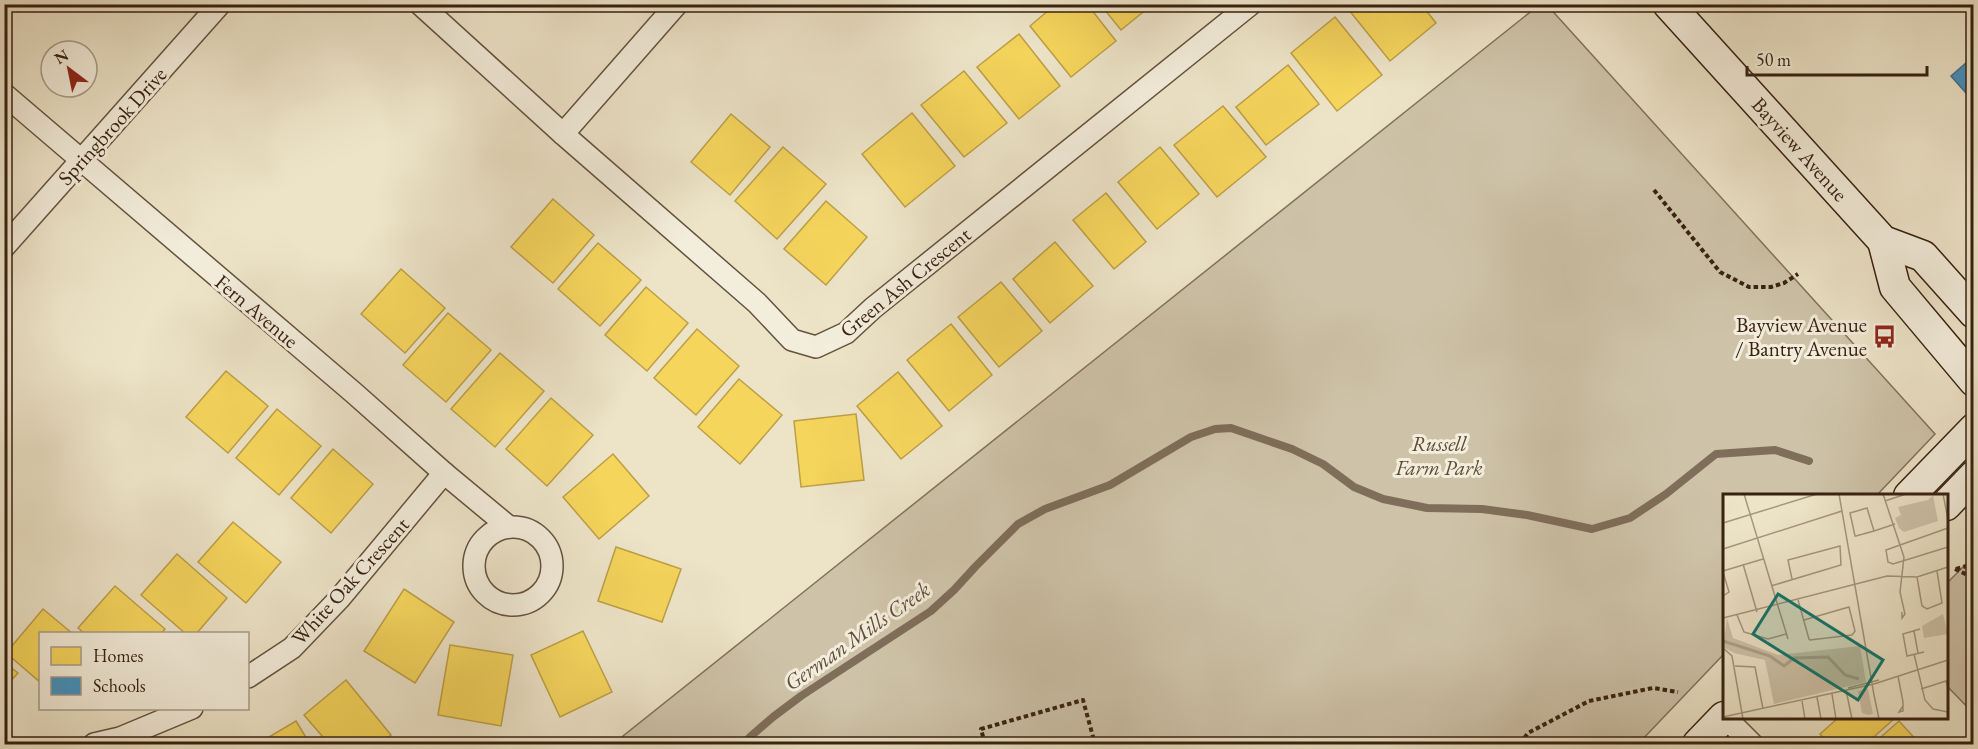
<svg xmlns="http://www.w3.org/2000/svg" width="1978" height="749" font-family="'EB Garamond',serif">
<style>
.green{fill:#cec3a9;stroke:#82725d;stroke-width:1.5}
.homes{fill:#f6d55c;stroke:#bd9f46;stroke-width:1.5}
.schools{fill:#4393c3;stroke:#3f718e;stroke-width:1.5}
.lines{fill:none;stroke-linecap:round;stroke-linejoin:round}
.stream{stroke:#7f6e5a;stroke-width:8}
.street-casing{stroke:#64523f;stroke-width:24}
.secondary-casing{stroke:#372111;stroke-width:33}
.path{stroke:#372111;stroke-width:4;stroke-dasharray:4.5 3;stroke-linecap:butt}
.street{stroke:#f3eddb;stroke-width:21}
.secondary{stroke:#f3eddb;stroke-width:30}
.labels{text-anchor:middle;dominant-baseline:central;stroke-width:6;stroke-linejoin:round;paint-order:stroke}
.street-label{font-size:21px;fill:#372111;stroke:#f3eddb}
.poi-label{font-size:21px;fill:#372111;stroke:#f3eddb;text-anchor:end}
.park-label{font-size:21px;font-style:italic;fill:#5d4a37;stroke:#f3eddb}
.water-label{font-size:22px;font-style:italic;fill:#614e3b;stroke:#f3eddb}
.inset-river{fill:none;stroke:#afa28a;stroke-width:3}
.inset-road{fill:none;stroke:#a4967f;stroke-width:1.5}
.view{fill:#0f766e;fill-opacity:0.15;stroke:#0f766e;stroke-width:3}
.inset-edge{fill:none;stroke:#372111;stroke-width:3}
</style>
<rect width="100%" height="100%" fill="#ede4c8"/>
<filter id="stains"><feTurbulence type="fractalNoise" baseFrequency=".00333" numOctaves="4"/><feColorMatrix values="0 0 0 0 .2 0 0 0 0 .09 0 0 0 0 .02 0 0 0 .5 -.17"/></filter>
<radialGradient id="worn" r=".72"><stop offset=".6" stop-color="#630" stop-opacity="0"/><stop offset="1" stop-color="#630" stop-opacity=".3"/></radialGradient>
<!-- green -->
<g class="green">
<polygon points="1539,5 1547,5 1935,434 1877,495 1724,496 1724,654 1638,744 613,744"/>
<polygon points="1973,557 1973,713 1946,685 1947,583"/>
</g>
<!-- homes -->
<g class="homes">
<polygon points="1056,4 1087,4 1116,41 1071,77 1030,26"/>
<polygon points="1100,4 1153,4 1121,30"/>
<polygon points="1344,4 1421,4 1436,23 1390,61"/>
<polygon points="1335,17 1382,75 1337,111 1291,53"/>
<polygon points="1019,34 1060,86 1019,119 977,67"/>
<polygon points="1288,65 1319,104 1266,145 1236,107"/>
<polygon points="964,71 1007,123 964,157 921,105"/>
<polygon points="1223,106 1266,157 1217,197 1174,145"/>
<polygon points="912,113 955,166 905,207 862,154"/>
<polygon points="731,114 770,147 730,195 691,162"/>
<polygon points="783,147 826,184 777,239 735,201"/>
<polygon points="1160,147 1199,194 1157,229 1118,182"/>
<polygon points="1106,193 1146,242 1114,269 1073,220"/>
<polygon points="553,199 594,235 553,283 511,247"/>
<polygon points="826,201 867,237 826,285 784,249"/>
<polygon points="1055,242 1093,286 1050,323 1013,279"/>
<polygon points="598,243 641,280 600,326 558,289"/>
<polygon points="401,269 445,308 405,353 361,314"/>
<polygon points="1001,282 1042,331 999,367 958,317"/>
<polygon points="646,287 688,323 647,371 605,335"/>
<polygon points="448,313 491,350 446,402 403,365"/>
<polygon points="951,324 992,375 949,411 907,360"/>
<polygon points="697,329 739,366 696,415 654,378"/>
<polygon points="500,353 544,391 495,447 451,409"/>
<polygon points="226,371 268,406 228,453 186,417"/>
<polygon points="898,372 942,426 901,459 857,406"/>
<polygon points="739,379 782,415 740,464 698,427"/>
<polygon points="551,398 593,435 547,486 506,449"/>
<polygon points="277,409 321,446 279,495 236,458"/>
<polygon points="856,414 864,480 801,487 794,421"/>
<polygon points="333,449 373,484 331,533 291,498"/>
<polygon points="613,454 649,496 599,539 563,497"/>
<polygon points="233,522 281,562 246,603 198,562"/>
<polygon points="616,547 681,569 662,622 598,601"/>
<polygon points="177,554 227,598 196,634 186,634 141,595"/>
<polygon points="115,586 165,629 161,634 85,634 78,628"/>
<polygon points="404,589 454,622 415,683 364,651"/>
<polygon points="43,609 73,634 40,634 40,682 6,653"/>
<polygon points="583,631 612,692 560,717 531,655"/>
<polygon points="450,645 513,655 501,726 438,715"/>
<polygon points="4,662 18,673 4,688"/>
<polygon points="346,680 391,735 380,744 329,744 304,715"/>
<polygon points="1838,718 1895,718 1866,744 1829,744 1820,734"/>
<polygon points="296,721 310,744 257,744"/>
<polygon points="1899,721 1920,744 1873,744"/>
</g>
<!-- schools -->
<polygon class="schools" points="1974,56 1974,102 1951,76"/>
<g class="lines">
<!-- stream -->
<polyline class="stream" points="744,744 751,736 773,717 801,696 931,611 954,590 976,566 1018,524 1045,509 1110,485 1191,437 1215,429 1231,428 1292,449 1323,464 1354,487 1383,499 1427,508 1482,509 1527,515 1592,529 1630,518 1666,494 1716,454 1775,450 1809,461"/>
<defs>
<g id="street">
<polyline points="420,4 563,134 757,303 792,340 816,347 846,333 873,308 1251,4"/>
<polyline points="4,94 354,393 444,473 509,527"/>
<polyline points="563,134 677,4"/>
<polyline points="4,247 220,4"/>
<circle cx="513" cy="566" r="39"/>
<polyline points="248,677 292,648 339,599 444,473"/>
<polyline points="1726,718 1752,744"/>
<polyline points="94,744 120,738 192,708"/>
</g>
<g id="secondary">
<polyline points="1668,4 1883,241 1923,256 1974,313"/>
<polyline points="1883,241 1895,287 1974,381"/>
<polyline points="1909,496 1974,429"/>
<polyline points="1946,505 1974,476"/>
<polyline points="1698,744 1724,717"/>
</g>
</defs>
<!-- street casing -->
<use href="#street" class="street-casing"/>
<!-- secondary casing -->
<use href="#secondary" class="secondary-casing"/>
<!-- path -->
<g class="path">
<polyline points="1654,190 1720,272 1749,287 1771,287 1784,283 1798,274"/>
<polyline points="1955,569 1974,578"/>
<polyline points="1956,569 1974,564"/>
<polyline points="985,744 981,729 1083,700 1095,744"/>
<polyline points="1520,744 1528,733 1589,701 1653,688 1678,692"/>
</g>
<!-- street -->
<use href="#street" class="street"/>
<!-- secondary -->
<use href="#secondary" class="secondary"/>
</g>
<!-- icons -->
<defs>
<symbol id="bus-bare" viewBox="-9 -9 18 18"><path d="M-5-6H5V4H4V6H2V4H-2V6H-4V4H-5ZM-3.5-4V0h7V-4ZM-3.5 1.2v1.5H-2V1.2ZM2 1.2v1.5H3.5V1.2Z" fill="#8f2418" stroke="#f3eddb" stroke-width="2.5" paint-order="stroke"/></symbol>
</defs>
<g fill-rule="evenodd">
<use href="#bus-bare" x="1868" y="320" width="33" height="33"/>
</g>
<g class="labels">
<!-- street labels -->
<g class="street-label">
<text transform="translate(112 126) rotate(-48)">Springbrook Drive</text>
<text transform="translate(1800 149) rotate(48)">Bayview Avenue</text>
<text transform="translate(905 282) rotate(-39)">Green Ash Crescent</text>
<text transform="translate(257 311) rotate(40)">Fern Avenue</text>
<text transform="translate(350 581) rotate(-48)">White Oak Crescent</text>
</g>
<!-- poi labels -->
<g class="poi-label">
<text x="1867" y="324">Bayview Avenue<tspan x="1867" dy="24">/ Bantry Avenue</tspan></text>
</g>
<!-- park labels -->
<g class="park-label">
<text x="1439" y="443">Russell<tspan x="1439" dy="24">Farm Park</tspan></text>
</g>
<!-- water labels -->
<g class="water-label">
<text transform="translate(857 636) rotate(-35)">German Mills Creek</text>
</g>
</g>
<!-- overview -->
<g transform="translate(1723 494)">
<rect width="225" height="225" fill="#ede4c8"/>
<path d="M210,1L215,27L181,38L176,34L172,24L178,21L175,13L205,6ZM220,120L225,140L201,144L199,132ZM4,124L10,144L55,161L137,152L143,188L51,210L42,166L11,159L0,153ZM145,195L150,220L145,221L139,219L135,197Z" fill="#cec3a9"/>
<path class="inset-river" d="M0,147L47,162L61,172L71,164L105,163L122,181L136,185"/>
<path class="inset-road" d="M21,0L65,145M116,0L151,201M160,0L181,63L177,98L182,120L179,124V118M220,0L225,25M162,7L183,0M0,29L94,0M225,34L163,56L165,68L170,70L225,53M151,37L144,14L127,19L132,42H133L151,37L172,30M0,55L119,17M20,70L34,118M0,77L40,65M0,78L6,98L0,102M194,83L199,112L204,115L219,109L214,77M48,92L118,71L117,52L65,66L69,85M75,106L86,145L87,146L129,141L132,137L126,113L81,126M14,121L21,138L45,145L63,140M0,124L164,82L194,83L225,73M197,135L180,140L184,162L201,158M191,137L195,159M0,154L9,162L20,225M191,160L202,206L210,215L225,218M12,172L32,173L40,215M175,182L180,208V217L176,218L180,212M125,194L156,186M198,195L223,187L225,194M123,196L129,225M109,200L113,225M151,201L156,225M94,203L98,225M79,207L82,225M0,223L151,190L225,166"/>
<path class="view" d="M55,100L160,166L135,206L30,140Z"/>
<rect width="225" height="225" class="inset-edge"/>
</g>
<!-- margin -->
<rect width="1978" height="749" fill="none" stroke="#ede4c8" stroke-width="24"/>
<rect x="6" y="6" width="1966" height="737" fill="none" stroke="#372111" stroke-width="3"/>
<rect x="12" y="12" width="1954" height="725" fill="none" stroke="#372111" stroke-width="1.5"/>
<!-- legend -->
<rect x="39" y="632" width="210" height="78" fill="#f3eddb" stroke="#a89b8a" stroke-width="1.5"/>
<rect x="51" y="647" width="30" height="18" fill="#f6d55c" stroke="#a89b8a" stroke-width="1.5"/>
<text x="93" y="662" font-size="18" fill="#372111">Homes</text>
<rect x="51" y="677" width="30" height="18" fill="#4393c3" stroke="#a89b8a" stroke-width="1.5"/>
<text x="93" y="692" font-size="18" fill="#372111">Schools</text>
<!-- north arrow -->
<g transform="translate(69 69) rotate(328)"><circle r="28" fill="#f3eddb" stroke="#a89b8a" stroke-width="1.5"/>
<path d="M0-4.5L10 22L0 15L-10 22Z" fill="#8f2418"/>
<text y="-9" font-size="16" font-weight="bold" text-anchor="middle" fill="#372111">N</text>
</g>
<!-- scale -->
<path d="M1747 66v9h180v-9" fill="none" stroke="#372111" stroke-width="3"/>
<text x="1756" y="66" font-size="18" fill="#372111" stroke="#f3eddb" stroke-width="4.5" paint-order="stroke">50 m</text>
<rect width="100%" height="100%" filter="url(#stains)"/>
<rect width="100%" height="100%" fill="url(#worn)"/>
</svg>
